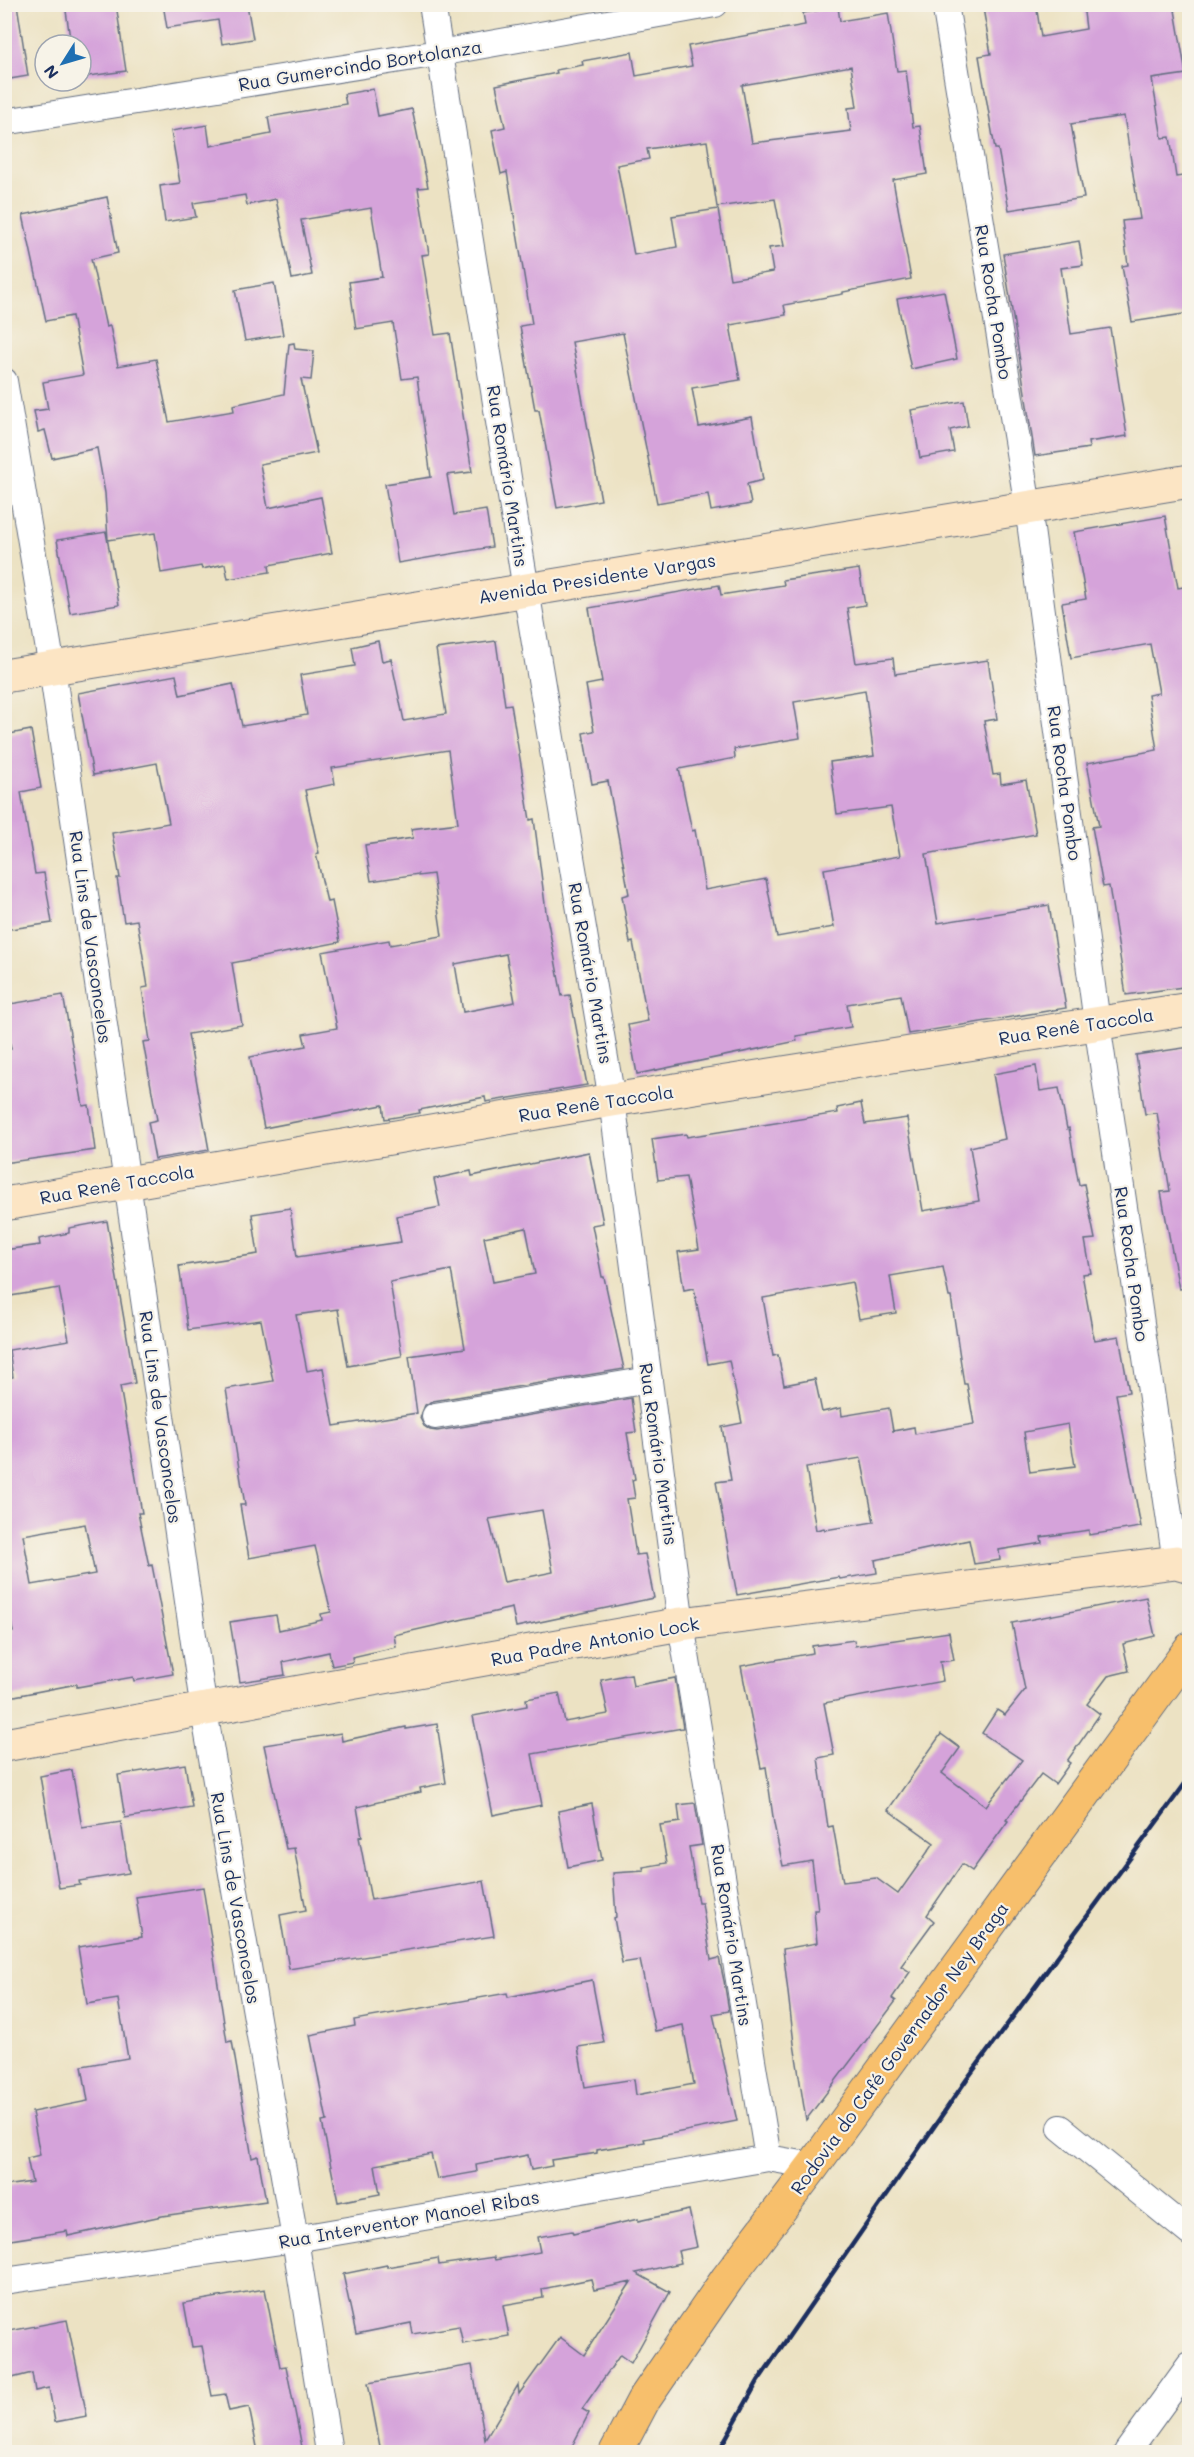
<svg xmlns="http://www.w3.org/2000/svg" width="1194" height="2457" font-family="Mali,sans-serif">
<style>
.building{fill:#d5a3da;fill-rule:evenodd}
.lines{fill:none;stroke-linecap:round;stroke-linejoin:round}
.street-casing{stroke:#646e81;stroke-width:28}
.secondary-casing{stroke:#646e81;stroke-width:35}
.primary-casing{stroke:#646e81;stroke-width:35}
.street{stroke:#fff;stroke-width:26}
.secondary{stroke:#fce5c4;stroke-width:33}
.primary{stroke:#f7bf6c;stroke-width:33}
.rail{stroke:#1b2f5e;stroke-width:4.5}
.labels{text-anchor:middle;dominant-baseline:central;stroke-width:4.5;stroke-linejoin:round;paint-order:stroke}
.street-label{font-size:18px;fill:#1b2f5e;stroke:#f7f3e8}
</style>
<rect width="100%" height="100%" fill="#f7f3e8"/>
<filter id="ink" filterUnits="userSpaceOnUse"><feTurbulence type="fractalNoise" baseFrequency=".0167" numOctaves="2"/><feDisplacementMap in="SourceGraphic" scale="12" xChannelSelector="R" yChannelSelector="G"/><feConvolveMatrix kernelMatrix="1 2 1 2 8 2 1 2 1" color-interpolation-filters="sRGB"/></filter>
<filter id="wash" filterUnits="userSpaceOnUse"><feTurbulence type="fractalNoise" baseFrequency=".008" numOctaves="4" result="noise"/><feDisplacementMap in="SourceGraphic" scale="24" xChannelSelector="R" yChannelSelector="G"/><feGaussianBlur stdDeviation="1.35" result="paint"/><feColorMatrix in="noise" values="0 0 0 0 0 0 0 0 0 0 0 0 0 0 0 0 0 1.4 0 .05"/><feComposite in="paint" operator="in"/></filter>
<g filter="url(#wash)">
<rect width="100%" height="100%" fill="#ece2c3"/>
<g id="blocks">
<!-- building -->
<g class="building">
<polygon points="4,4 17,4 28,76 4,80"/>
<polygon points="65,4 116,4 126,71 81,77 81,45 71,45"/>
<polygon points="163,4 247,4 253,39 222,44 218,20 167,28"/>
<polygon points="1007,4 1036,4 1041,37 1086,29 1083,4 1174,4 1186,74 1152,79 1162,138 1170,137 1176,177 1190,175 1190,313 1132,322 1122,266 1128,265 1122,221 1140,219 1124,116 1071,124 1084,198 1009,210 998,149 995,149 979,56 991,54 983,8"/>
<path d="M838,7L840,21L888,13L897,71L906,70L913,127L920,126L927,174L893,180L911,279L843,292V294L784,305L786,315L730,325L740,380L692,388L699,427L752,417L763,480L747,484L751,504L711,511L708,494L657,503L623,333L572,342L601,500L557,508L539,410H535L520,326L532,324L507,172L501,174L492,130L505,127L496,85L557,73L556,70L583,65L582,61L632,52L636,76L692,66L688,46L805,25L803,13ZM851,66L857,107L848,108L851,131L752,143L742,85ZM707,141L717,207L775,199L784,246L769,248L773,272L730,279L718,209L672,216L677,247L634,255L617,165L649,159L647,149Z"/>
<polygon points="373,89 378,116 412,109 428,187 418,188 429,254 422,255 435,335 450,333 472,472 447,475 454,515 486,510 492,547 398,563 385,484 431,477 417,377 402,379 393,323 356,329 349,282 382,277 371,208 301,220 312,275 292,279 276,199 247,205 245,195 193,203 196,217 165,222 160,186 180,183 171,131 207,125 210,146 271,134 268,117 346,104 344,94"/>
<polygon points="107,197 118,253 91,259 106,327 110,326 118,366 156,359 169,422 234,411 233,405 284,394 289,344 294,343 295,349 314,351 311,380 301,379 317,453 260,464 268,508 321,497 332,553 269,565 270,572 228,579 225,564 202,569 201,566 161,573 155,533 108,540 105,493 97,448 52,458 45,430 38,432 34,411 48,409 43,382 83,375 72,316 46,321 23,215"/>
<polygon points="1079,241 1083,265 1061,268 1071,334 1110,328 1127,436 1088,442 1089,448 1035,456 1003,254"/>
<polygon points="274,283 283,335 245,341 235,290"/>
<polygon points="944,291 957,359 911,369 897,299"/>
<polygon points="964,401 968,426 950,430 954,452 920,458 911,410"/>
<polygon points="1165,516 1178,588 1190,586 1190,986 1126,995 1109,886 1103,887 1092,827 1099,826 1087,763 1157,750 1148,695 1159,693 1150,644 1071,658 1062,603 1086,599 1074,532"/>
<polygon points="106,532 119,605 70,613 57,540"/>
<path d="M859,569L865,605L847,608L856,663L893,658L895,674L988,660L997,719L984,721L993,775L1000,774L1001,784L1026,780L1036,834L926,854L938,923L1049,905L1066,1008L908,1034L901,995L847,1004L851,1027L796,1036L797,1041L637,1074L628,1025L648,1021L633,942L630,943L622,896L629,894L608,781L592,784L583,733L594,731L586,685L602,682L589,608L719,585L721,595L784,585L783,580ZM865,690L874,756L830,762L837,814L891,807L900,856L824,869L834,927L777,937L766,879L705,890L695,830L692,831L679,769L735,758L734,749L800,738L794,702Z"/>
<path d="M378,641L382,661L391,659L404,721L446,714L436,649L496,641L505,705L511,704L530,820L534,819L546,912L562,996L570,995L587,1085L486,1102L485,1097L419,1110L420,1113L385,1119L383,1105L264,1128L250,1057L306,1046L303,1034L337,1028L322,952L389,940L390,945L442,936L433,874L418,876V874L371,881L365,845L413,838L411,829L458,823L448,750L332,768L335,784L305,790L319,853L316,854L327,902L332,901L340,942L232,963L242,1025L188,1034L209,1150L155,1159L148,1122L157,1120L143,1042L150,1041L142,988L148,987L137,920L124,922L117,878H120L112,833L169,823L157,763L93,775L78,693L176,675L180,695L233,684L242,726L307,715L300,675L355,666L352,647ZM506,954L515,1002L463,1012L455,964Z"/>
<polygon points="31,730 41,788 21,792 35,874 44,873 52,923 4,930 4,735"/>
<polygon points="63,995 83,1106 89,1105 95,1150 4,1163 4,1050 11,1049 4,1005"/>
<polygon points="1190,1047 1190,1288 1179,1289 1161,1192 1170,1191 1157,1113 1145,1114 1136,1055"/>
<path d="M1036,1066L1040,1091L1059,1088L1067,1129L1069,1128L1079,1185L1084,1184L1095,1239L1085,1240L1091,1273L1082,1274L1093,1334L1095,1340L1119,1336L1129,1392L1116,1394L1141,1527L1089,1535V1530L1041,1537L1042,1543L999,1550L1000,1560L974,1564L969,1540L875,1560L877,1573L840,1579L839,1577L737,1595L716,1482L731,1480L722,1427L742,1423L729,1360L708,1364L694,1288L684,1290L678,1252L699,1249L686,1177L658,1180L652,1139L686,1134L687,1137L838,1113L837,1108L861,1103L865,1124L907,1118L923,1211L979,1201L970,1147L1005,1139L993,1074ZM943,1267L949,1297H951L964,1384H967L974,1424L915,1434L914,1427L893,1431L889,1408L842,1416L841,1408L822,1412L815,1379L784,1385L778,1355L773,1356L763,1298L852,1282L859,1319L896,1313L890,1276ZM1068,1424L1075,1466L1030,1472L1024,1432ZM861,1458L874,1522L825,1530L824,1528L816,1530L806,1467Z"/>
<path d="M589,1152L603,1223L592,1225L602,1277H604L624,1369L433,1401L425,1405L420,1418L424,1426L430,1430L437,1431L631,1398L636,1432L627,1433L635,1479L632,1480L635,1498L627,1499L636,1555L645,1554L654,1598L516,1627L512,1608L394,1635L396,1647L352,1657L353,1662L332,1666L329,1652L283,1662L285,1675L240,1682L230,1622L276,1615L279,1630L322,1620L321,1614L331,1612L315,1546L249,1558L240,1505H245L226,1389L273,1381L261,1320L188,1330L179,1266L258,1254L252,1214L290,1208L297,1257L401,1242L396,1216L440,1207L434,1179L471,1171L472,1176ZM526,1228L535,1274L493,1282L484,1237ZM451,1270L465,1348L409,1356L417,1413L334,1426L323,1368L307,1371L296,1315L338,1309L348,1366L402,1356L390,1282ZM542,1510L553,1572L504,1582L489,1519Z"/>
<path d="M107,1221L135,1383L120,1386L142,1513H138L149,1566L152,1565L173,1674L134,1681L133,1677L77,1687V1684L4,1698V1634L13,1632L4,1587V1379L13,1377L9,1350L69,1340L59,1288L4,1297V1250L40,1245L39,1239L69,1233V1228ZM85,1524L95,1574L32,1585L23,1535Z"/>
<polygon points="1146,1597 1155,1636 1123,1644 1129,1671 1108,1676 1087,1704 1100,1714 1067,1761 1070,1763 1055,1784 1041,1774 1006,1820 1008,1821 972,1871 962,1864 927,1915 934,1921 901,1966 910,1972 892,1998 896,2001 806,2120 794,2044 783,1949 817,1943 814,1910 818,1910 812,1861 783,1866 774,1824 766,1767 761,1768 741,1666 813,1653 812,1646 854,1640 855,1646 949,1632 954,1660 940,1662 943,1681 824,1703 834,1755 818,1758 828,1827 833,1826 843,1882 876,1878 898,1894 934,1843 888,1810 941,1734 960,1748 942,1773 986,1806 1022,1760 982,1733 997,1710 1005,1715 1025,1690 1012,1623"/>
<polygon points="631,1674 633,1686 675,1678 683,1728 532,1754 542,1805 493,1815 473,1716 527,1706 526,1699 559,1693 565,1722 608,1714 601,1680"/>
<polygon points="437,1724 446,1783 420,1788 421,1792 357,1807 362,1836 359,1837 371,1900 484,1881 494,1936 289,1969 280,1915 306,1910 294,1848 286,1849 264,1745 341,1733 342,1741 406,1727 406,1729"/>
<polygon points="185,1764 192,1807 125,1818 118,1775"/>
<polygon points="72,1770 82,1828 121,1822 129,1873 79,1881 80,1885 59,1888 40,1776"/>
<polygon points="695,1803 702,1845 689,1847 698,1903 702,1903 711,1960 719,1958 724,1981 729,2011 713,2014 737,2121 644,2139 645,2142 597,2150 597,2153 551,2160 552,2166 531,2170 528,2155 476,2165 477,2172 437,2179 431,2154 375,2165 380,2194 338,2202 322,2122 327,2121 310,2035 355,2026 354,2020 507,1993 508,1997 592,1980 604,2043 578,2047 585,2087 634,2079 636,2095 694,2084 683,2025 655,2031 640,1960 622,1963 614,1918 616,1917 613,1873 644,1871 643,1867 667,1863 660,1825 680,1822 678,1805"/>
<polygon points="592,1804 602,1860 568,1867 558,1811"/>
<polygon points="203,1887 227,2042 232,2041 252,2158 258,2156 266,2201 162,2216 68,2236 67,2231 4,2241 4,2186 32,2182 27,2158 40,2155 32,2112 88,2101 82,2066 128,2058 118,1999 87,2004 78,1947 142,1937 136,1897"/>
<polygon points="689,2210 697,2247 678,2251 681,2263 636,2273 670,2292 631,2363 620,2355 582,2409 589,2413 569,2452 381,2452 368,2383 472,2365 485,2440 518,2385 519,2394 560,2337 584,2355 631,2282 594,2290 591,2279 542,2289 543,2298 503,2305 509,2336 463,2344 459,2326 413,2334 411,2323 356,2334 343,2274 387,2265 387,2267 438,2258 439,2265 494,2257 495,2260 540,2252 537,2237 572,2231 573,2234 638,2219 638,2221"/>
<polygon points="265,2289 280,2367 286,2366 303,2452 258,2452 249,2407 229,2411 225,2394 212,2396 202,2346 192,2347 184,2303"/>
<polygon points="67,2320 87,2416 55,2422 49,2388 35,2391 32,2373 4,2380 4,2332"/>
</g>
</g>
</g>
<g filter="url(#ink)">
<use href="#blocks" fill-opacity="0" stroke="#646e81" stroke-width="1.5"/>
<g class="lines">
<defs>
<g id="street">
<polyline points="432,4 526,590 612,1100 681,1624 768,2158"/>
<polyline points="945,4 1028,507 1097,1023 1176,1562"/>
<polyline points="4,122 439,53 715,4"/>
<polyline points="4,381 52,668 204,1711 295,2239 329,2452"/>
<polyline points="435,1416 649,1380"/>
<polyline points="1061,2128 1190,2233"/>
<polyline points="4,2281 295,2239 768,2158 813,2166"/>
<polyline points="1127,2452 1190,2365"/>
</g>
<g id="secondary">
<polyline points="4,676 1190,481"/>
<polyline points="4,1204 612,1100 1190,1009"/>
<polyline points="4,1745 681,1624 1176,1562 1190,1566"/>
</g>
<polyline id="primary" points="616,2452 643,2401 727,2279 813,2166 1190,1649"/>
</defs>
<!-- street casing -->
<use href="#street" class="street-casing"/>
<!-- secondary casing -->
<use href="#secondary" class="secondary-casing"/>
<!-- primary casing -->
<use href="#primary" class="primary-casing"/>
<!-- street -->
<use href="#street" class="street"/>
<!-- secondary -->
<use href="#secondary" class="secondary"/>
<!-- primary -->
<use href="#primary" class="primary"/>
<!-- rail -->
<polyline class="rail" points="718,2452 758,2381 967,2079 1190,1777"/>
</g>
</g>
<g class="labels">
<!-- street labels -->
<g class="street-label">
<text transform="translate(360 65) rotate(-9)">Rua Gumercindo Bortolanza</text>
<text transform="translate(994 302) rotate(81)">Rua Rocha Pombo</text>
<text transform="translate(508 476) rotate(81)">Rua Romário Martins</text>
<text transform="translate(597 578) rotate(-9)">Avenida Presidente Vargas</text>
<text transform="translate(1065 783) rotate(82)">Rua Rocha Pombo</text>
<text transform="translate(91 937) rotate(82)">Rua Lins de Vasconcelos</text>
<text transform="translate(591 973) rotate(80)">Rua Romário Martins</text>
<text transform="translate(1076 1026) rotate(-9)">Rua Renê Taccola</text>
<text transform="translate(596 1103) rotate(-9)">Rua Renê Taccola</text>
<text transform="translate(117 1184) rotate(-10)">Rua Renê Taccola</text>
<text transform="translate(1132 1264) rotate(82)">Rua Rocha Pombo</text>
<text transform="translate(161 1417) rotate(82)">Rua Lins de Vasconcelos</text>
<text transform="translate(659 1454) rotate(82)">Rua Romário Martins</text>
<text transform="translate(595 1641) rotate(-10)">Rua Padre Antonio Lock</text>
<text transform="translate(236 1898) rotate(80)">Rua Lins de Vasconcelos</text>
<text transform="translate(732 1935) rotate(81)">Rua Romário Martins</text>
<text transform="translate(899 2048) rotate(-54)">Rodovia do Café Governador Ney Braga</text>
<text transform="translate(409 2219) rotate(-10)">Rua Interventor Manoel Ribas</text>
</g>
</g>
<!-- margin -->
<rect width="1194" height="2457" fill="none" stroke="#f7f3e8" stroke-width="24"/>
<!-- north arrow -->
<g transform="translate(63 63) rotate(233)"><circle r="28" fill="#f7f3e8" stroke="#9fa5b1" stroke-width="1.5"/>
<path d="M0-4.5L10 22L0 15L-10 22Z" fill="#1f6fb2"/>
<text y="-9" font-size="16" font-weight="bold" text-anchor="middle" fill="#1b2f5e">N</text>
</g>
</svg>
